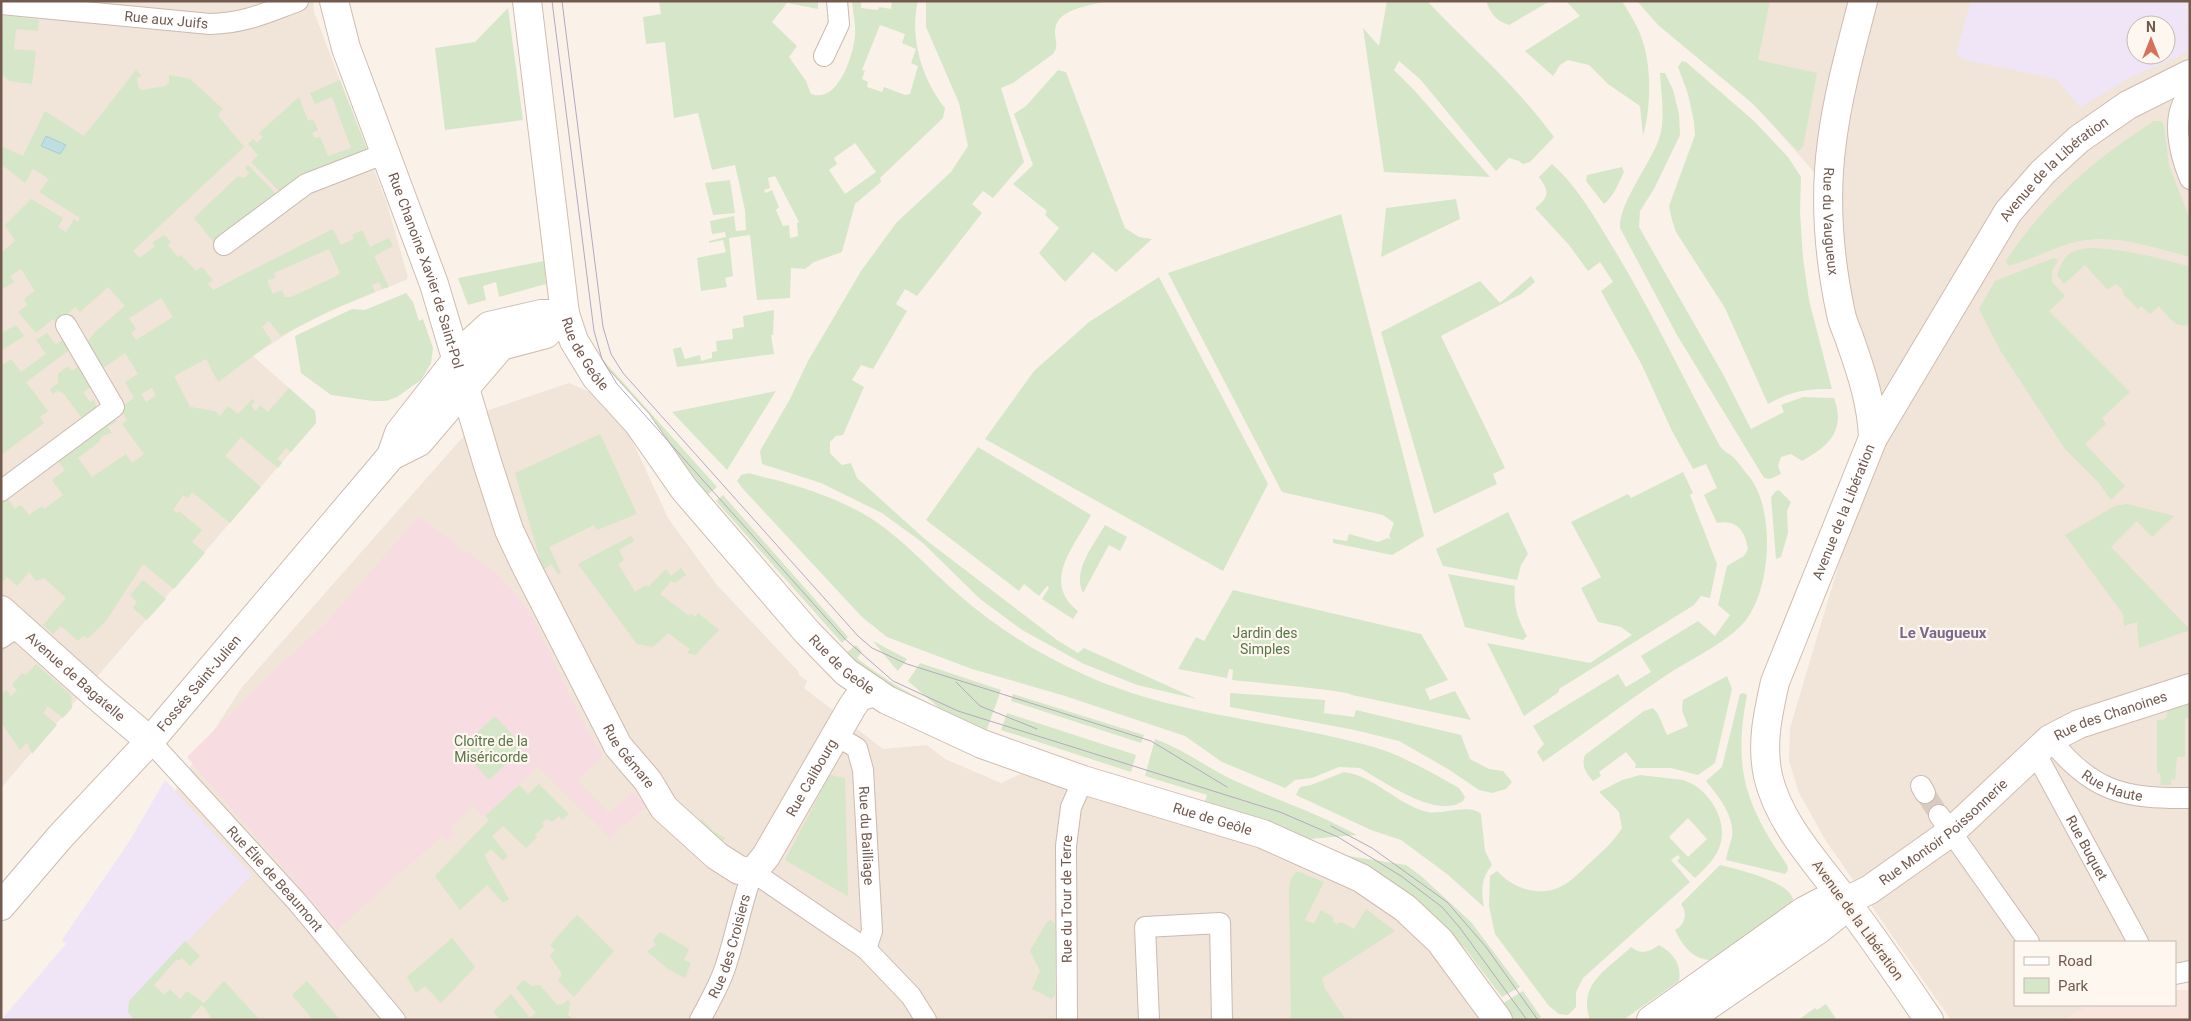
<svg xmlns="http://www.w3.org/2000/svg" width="2191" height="1021" font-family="Roboto,sans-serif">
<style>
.residential{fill:#f1e4d8;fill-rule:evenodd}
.commercial{fill:#f9e5de}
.education{fill:#efe5f7;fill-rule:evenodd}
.medical{fill:#f7dde1}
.green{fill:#d6e6c8;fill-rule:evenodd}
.water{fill:#bfdee2;stroke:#a6ced2}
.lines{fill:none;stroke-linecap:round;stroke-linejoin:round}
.street-tunnel{stroke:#d8ccc2;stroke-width:20;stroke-dasharray:20 10;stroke-linecap:butt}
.street-casing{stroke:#cbbab0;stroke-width:22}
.secondary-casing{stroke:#cfbcb0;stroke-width:30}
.street{stroke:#fff;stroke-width:20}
.secondary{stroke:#fff;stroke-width:28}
.tram{stroke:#b5a8c3;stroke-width:1}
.labels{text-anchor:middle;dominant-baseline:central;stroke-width:4.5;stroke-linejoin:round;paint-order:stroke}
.street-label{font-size:14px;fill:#725a4f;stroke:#fdf7ef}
.park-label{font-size:14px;fill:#587648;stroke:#fdf7ef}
.neighbourhood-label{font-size:15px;font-weight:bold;fill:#7e678d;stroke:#fdf7ef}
</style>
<rect width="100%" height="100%" fill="#faf2e9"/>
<!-- residential -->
<g class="residential">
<polygon points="1,1 313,1 314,12 386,201 408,277 406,280 343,305 296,328 253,356 315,411 316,423 1,788"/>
<path d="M1644,1H2190V965L2175,970V942H2015V1005H2094L2064,1020H1951L1826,841L1799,793L1789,761L1790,728L1868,466L1835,196L1731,78ZM2136,25H2166V55H2136Z"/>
<polygon points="569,383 615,403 668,518 717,585 799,672 798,674 807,681 804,688 883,749 927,745 945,759 1001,783 1049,761 1356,868 1506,1020 15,1020 70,953 242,687 486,411"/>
</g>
<!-- commercial -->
<polygon class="commercial" points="2175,990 2190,990 2190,1020 2063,1020 2091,1005 2175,1005"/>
<!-- education -->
<g class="education">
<path d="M1971,1H2187L2188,52L2131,77L2080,107L2056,79L1965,60L1956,54ZM2136,25H2166V55H2136Z"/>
<polygon points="165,780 252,875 129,1001 128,1012 134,1020 1,1020 66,944 62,940 129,842"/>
</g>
<!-- medical -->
<polygon class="medical" points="419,516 501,577 531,614 580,717 603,756 577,780 609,813 632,792 647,806 610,838 538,767 483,817 473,806 451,828 456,834 448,842 441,837 337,930 187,757 279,666 325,624"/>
<!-- green -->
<g class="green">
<path d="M659,1H818V9L787,3L772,22L797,46L789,57L806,81L811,94C838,104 853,56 855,36C856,25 853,13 852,1H861V8L878,10L879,7L891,9L892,1H918C909,37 922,79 945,108L943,118L880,178L881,182L855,204L842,252L814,262L805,269L791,268L790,298L757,300L750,235L729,238L733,276L725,278L727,287L701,291L697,258L726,252L723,240L709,243V241L726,237L725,232L712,234L710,221L734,216L736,231L746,230L745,210L735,165L712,170L698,113L674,118L665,42L646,44L643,17L661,14ZM880,25L905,34L902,43L916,49L911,63L918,66L910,94L905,95L884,87L882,92L867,87L868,82L862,79L865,71L862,70ZM855,143L876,172L845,194L829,170L837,164L834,158ZM775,176L799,222L797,223L798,236L790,238L789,225L783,226L776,210L779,207L772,190L766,193L764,190L770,188L768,178Z"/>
<path d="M926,1H1107C1091,6 1056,8 1055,31C1055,41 1059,46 1053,54L1013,83L1001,88L1024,162L993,198L983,191L972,204L982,213L917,296L905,289L896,304L907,311L873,369L861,365L852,380L864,387L843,435L836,436L830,442V453L842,465L851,463L857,478L926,540L1057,640L1078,653L1084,648L1197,699L1137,685L1084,664L1022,630L980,599L923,543L882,513L821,483L762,464L760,451L790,399L808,361L861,271L897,222L951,172L968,146L959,103L926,27Z"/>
<path d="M1387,1H1427C1471,47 1516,85 1554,137L1530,162L1523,164L1519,161L1509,158L1496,171L1420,79L1399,61L1394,70L1415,91L1490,177L1384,172L1363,28L1379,46Z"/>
<path d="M1486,1H1550L1509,25C1496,21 1491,14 1486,1Z"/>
<path d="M1566,1H1622C1629,13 1638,26 1642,39C1652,68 1651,108 1643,136L1640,106L1608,84L1589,65L1568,60L1560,65L1553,76L1525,51L1580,16Z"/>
<polygon points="1637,1 1770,1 1758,60 1817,73 1803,147 1798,151 1752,103 1658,25"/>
<polygon points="508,8 523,120 445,130 435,48 475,42"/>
<polygon points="3,15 39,20 38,31 16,29 14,49 36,51 32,84 9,81 1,73"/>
<path d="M1682,61L1686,62L1754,121L1788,157L1801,177L1800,212L1803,258L1809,300L1832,389C1805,389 1792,391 1768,404L1725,308L1676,232L1672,220L1669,206L1695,135L1694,122L1688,94L1678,67Z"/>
<path d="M136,70L142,76L137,78L138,86L141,90L166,86L169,82V75L190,79L223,109L218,114L220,118L244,147L133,251L140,258L155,246L152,243L164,235L171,242L168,245L178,257L181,255L196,271L202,267L213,280L208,284L213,290L333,229L341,245L354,239L352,235L362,230L370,247L389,238L393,246L374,256L389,287L382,289L379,282L372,285L375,292L325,313L281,336L269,321L262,327L272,342L218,382L206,359L174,376L190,407L215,411L220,416L228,406L238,414L252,399L255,401L251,406L256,411L260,405L268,412L289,388L315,411L316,423L291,452L286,448L277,459L282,463L278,468L241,437L225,456L261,487L230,523L192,492L188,498L183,495L173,510L177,513L179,511L202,530L192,542L205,553L174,589L143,564L106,621L88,638L83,636L78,641L61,626L53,634L43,625L66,598L44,578L36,581L29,572L17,586L7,577L1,583V495L7,498L15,509L21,505L29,515L42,506L44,509L63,495L52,480L65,470L54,456L111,418L117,421L108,427L112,433L102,436L99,442L78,458L92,477L126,454L132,463L144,454L122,424L127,420L120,408L134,398L125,382L138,374L125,353L97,372L82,348L96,331L125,306L108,287L80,312L75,307L56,325L53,319L36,333L18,312L27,305L24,299L35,291L21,269L10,276L14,282L1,290V253L15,241L5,225L31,199L63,218L58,227L66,232L74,219L78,222L80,218L39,192L49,179L33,169L25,183L1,164L3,147L23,156L45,111L84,136ZM329,249L340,273L337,276L291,297H285L282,290L273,294L267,281L276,277L274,273ZM161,298L173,317L136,340L131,333L136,329L129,318ZM152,388L156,396L146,402L141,394Z"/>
<polygon points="1058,70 1066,72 1125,228 1139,237 1152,239 1116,272 1093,252 1065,282 1039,253 1059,228 1045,215 1047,211 1013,184 1033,165 1014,114 1026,106"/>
<path d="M1660,73H1665L1673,90L1679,114L1680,135L1654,189L1640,211L1639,227L1724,376L1751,429L1784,412L1781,405L1803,397L1834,398C1846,431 1829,446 1802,461L1791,454L1781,457L1778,466L1781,474L1770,479L1764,478L1677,335L1620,228C1618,205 1650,164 1659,139C1666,118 1661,95 1660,73Z"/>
<polygon points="340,80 369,154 282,194 251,162 258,155 248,144 253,139 257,143 263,137 259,133 299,97 308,121 313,119 318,130 312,133 314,138 320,137 328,156 351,148 332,97 315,104 310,93"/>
<path d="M2154,121H2161L2164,125L2169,165L2190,220V257C2154,248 2117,234 2080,241C2055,246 2032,260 2008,266L2006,261C2044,202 2096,158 2154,121Z"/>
<path d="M1552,164C1579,188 1598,223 1617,254C1654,316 1685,382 1720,446C1724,452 1729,453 1734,458C1738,462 1747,474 1751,479C1775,513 1771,587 1746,620C1731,640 1690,660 1668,674C1626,702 1585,733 1543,762L1537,752L1544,744L1533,726L1618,674L1626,687L1651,672L1641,656L1698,621L1715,636L1730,615L1718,605L1727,566L1744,556L1748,549C1745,531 1737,519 1717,523L1704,495L1717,488L1706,464L1693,469L1671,429L1642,365L1601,291L1613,282L1600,262L1588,271L1569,245L1535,208C1549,197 1550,192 1539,177Z"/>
<polygon points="248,165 279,197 215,244 194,218 238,176 245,178 249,173 245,168"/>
<path d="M1622,167L1624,172C1618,184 1614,196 1604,204L1586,181L1587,175Z"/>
<polygon points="730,180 735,213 713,215 705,183"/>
<polygon points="1456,199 1460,219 1381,257 1386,208"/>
<polygon points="1341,214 1424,536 1392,555 1333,543 1333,539 1347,541 1349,534 1378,542 1388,538 1391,540 1389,536 1394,523 1383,515 1282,492 1168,273"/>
<path d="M2089,248C2125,249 2156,257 2190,267V325C2175,329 2168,316 2159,306L2150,314L2141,306L2138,309L2124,295L2122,288L2115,284L2108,290L2085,265L2064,284L2057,275C2065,254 2068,251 2089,248Z"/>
<polygon points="2054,258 2058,260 2052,271 2052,282 2065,296 2049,311 2130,392 2102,418 2106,424 2085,444 2125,486 2111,500 2099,483 2065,449 2000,350 1979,309 1995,281"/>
<polygon points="544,261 546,284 499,297 496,282 483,286 486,300 468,305 458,278"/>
<polygon points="1531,276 1535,282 1521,294 1441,336 1505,468 1493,474 1497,484 1434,514 1381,332 1480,281 1500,303"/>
<polygon points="1159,277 1268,484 1223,571 985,439 1034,371 1089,322"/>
<polygon points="406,293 413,302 419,321 423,319 433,348 431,363 421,380 397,397 386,401 373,401 331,395 301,373 295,336 352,309 365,310"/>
<polygon points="774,310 773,335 771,335 774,354 677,367 673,349 681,347 685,359 700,355 701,361 712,358 712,352 717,351 716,341 733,339 732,329 744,327 743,316"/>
<polygon points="16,325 24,336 1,351 1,333"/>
<polygon points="47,333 56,345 66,337 72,348 26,382 48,411 40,417 44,423 1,455 1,366 11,359 21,372 46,354 36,340"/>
<polygon points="594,350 717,487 700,501 622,395"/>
<polygon points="82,364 95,384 83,392 90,402 94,400 97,408 85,422 63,393 57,391 53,394 50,389 58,383 58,374 68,366 72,371"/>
<polygon points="776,391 727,470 672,412"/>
<polygon points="600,434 637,514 597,530 594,525 549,547 561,573 558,574 551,564 543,570 515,473"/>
<path d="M978,447L1091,515C1074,547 1041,582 1078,611L1073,619L1042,599L1049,588L1047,586L1039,596L1024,584L1019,591L926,520Z"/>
<polygon points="1683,472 1693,493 1690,495 1717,564 1710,598 1701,596 1694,605 1559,689 1559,692 1524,716 1487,643 1590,663 1632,635 1621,627 1598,622 1581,588 1601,577 1571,522 1628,494 1631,498"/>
<path d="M749,473C757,476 765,477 772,479C806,488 845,501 875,521C906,542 930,570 958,594C995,627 1040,655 1085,675C1178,717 1280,720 1377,748C1399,754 1438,776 1459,788L1465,797L1463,801C1437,820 1383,781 1360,768L1339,767L1312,778L1295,780L1285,788L1222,762L1185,736L1065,696L972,669L887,637L862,617L743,489L737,481L741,475Z"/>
<polygon points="1779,490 1791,502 1787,511 1788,533 1781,557 1776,559 1771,497 1776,491"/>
<polygon points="723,495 848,637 842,643 716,501"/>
<polygon points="2127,504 2174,516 2152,537 2137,521 2111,547 2190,630 2139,648 2137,622 2124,626 2123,614 2065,535 2115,506"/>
<polygon points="1508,512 1528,554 1521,565 1517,580 1443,566 1436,549"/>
<path d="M1105,525L1127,537L1120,551L1109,545L1083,593C1072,570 1094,545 1105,525Z"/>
<polygon points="631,536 634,541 619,550 624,560 618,564 635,592 646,585 648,587 666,569 671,576 681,568 686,575 675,583 671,581 660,594 689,616 691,614 695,617 698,613 719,630 695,655 687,653 690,649 668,633 653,647 637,644 578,564"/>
<path d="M1448,574L1515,586C1513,605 1518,620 1527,636L1523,640L1465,627Z"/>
<polygon points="143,580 166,599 147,620 133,608 137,602 130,595"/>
<path d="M1233,590L1421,634L1448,680L1425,689L1430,700L1455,691L1471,720L1352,695C1348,690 1249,682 1232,680L1233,670L1229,669L1227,678L1178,669L1196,637L1204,641Z"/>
<polygon points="873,641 907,659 898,671 895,668"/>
<path d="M856,645L862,652L857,658C883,679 908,693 938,707L908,681L920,663L1001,690L985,735L839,659Z"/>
<polygon points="36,664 71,695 72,708 63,718 48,706 43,713 57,725 32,754 27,742 20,750 1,722 1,693 7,690 11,697 17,690 12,685 22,673 26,675"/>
<path d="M1727,676L1732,689L1715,763L1698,775L1671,768H1635L1636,764L1626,752L1599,772L1601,776L1593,781C1586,773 1581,766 1585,755L1644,711L1653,708L1658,714L1667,735L1688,726L1682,710L1683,700Z"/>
<polygon points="1230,693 1325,700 1324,713 1354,717 1356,710 1461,735 1470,759 1489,769 1503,771 1512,782 1506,789 1492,793 1479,790 1448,769 1399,741 1355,730 1230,707"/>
<path d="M1744,693L1747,695C1733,769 1745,804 1787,865L1788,870L1785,874L1726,860C1727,852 1730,845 1732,837C1735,816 1718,796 1706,781L1722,767L1740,694Z"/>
<polygon points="1013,694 1144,735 1141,743 1011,701"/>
<polygon points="2190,700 2190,718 2185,718 2185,757 2177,757 2175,780 2171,779 2171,785 2161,785 2160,773 2157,773 2157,720 2163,720 2167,717 2167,708"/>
<polygon points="1007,713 1136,755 1131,772 1001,730"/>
<polygon points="495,716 524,747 489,780 460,748"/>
<path d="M1155,739C1183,749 1206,767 1233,780C1274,799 1318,813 1357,835L1309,839L1267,823L1204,804L1207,795L1145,776Z"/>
<path d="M1344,772C1375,776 1397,805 1428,812C1443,815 1469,803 1481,814L1485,851L1492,865C1481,877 1481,892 1484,907L1447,874L1401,840L1371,830L1296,795L1300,787L1311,785Z"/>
<polygon points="830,775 845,778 848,896 785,860"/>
<path d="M1640,775L1683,780C1709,788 1730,822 1719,848C1714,861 1704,869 1695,878L1677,861L1680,858L1678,855L1671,860L1690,882L1583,978L1576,992V1007L1568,1015L1559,1014L1549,1006L1495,934L1489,906L1490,876L1497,871C1515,890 1543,899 1567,883C1576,877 1585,867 1593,860C1604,850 1614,841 1622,828L1619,812L1599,792L1622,780ZM1688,818L1707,839L1688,857L1669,837Z"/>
<polygon points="539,784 569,814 562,820 559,816 552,822 546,819 542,824 544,826 535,835 537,837 526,848 503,826 492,836 508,856 503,861 491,849 484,855 509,899 503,903 487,885 460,910 435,876 489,820 485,816 519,785 528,794"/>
<polygon points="702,819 713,831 725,838 722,843 698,825"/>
<polygon points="1342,855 1406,865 1421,876 1471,922 1520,987 1502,997 1464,947 1444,929"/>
<path d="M1720,865C1737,869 1788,881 1793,899L1792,904L1787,908L1711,960C1693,960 1682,945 1675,930C1685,925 1688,913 1681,904Z"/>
<polygon points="1296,872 1299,872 1324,882 1305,920 1314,924 1321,910 1325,912 1324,914 1326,913 1333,917 1333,922 1337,924 1341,922 1354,929 1366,909 1395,931 1322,978 1325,989 1346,1020 1291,1020 1289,889 1291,879"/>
<polygon points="577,915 614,951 574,997 558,980 562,974 550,956 555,950 550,945"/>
<polygon points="1051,920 1055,924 1055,995 1052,999 1032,989 1040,971 1030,951 1047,922"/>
<polygon points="660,932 689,949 684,960 691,963 685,978 668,969 647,951 656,945 653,940"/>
<polygon points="452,938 475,967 441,1003 425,986 416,993 407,977"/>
<polygon points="185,941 200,956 190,966 182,958 179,961 177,959 154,985 164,995 170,989 180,999 187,991 204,1003 224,981 260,1020 213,1020 202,1005 188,1020 134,1020 128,1012 129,1001"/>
<path d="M1659,945C1673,953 1682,964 1679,981L1623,1020H1590C1577,984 1608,969 1631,947C1641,955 1649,952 1659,945Z"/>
<polygon points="524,980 531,986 540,985 557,1005 563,1004 568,1000 570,1003 568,1015 572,1019 501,1020 493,1012 511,994 530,1018 536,1013 516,988"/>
<polygon points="307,981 340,1020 313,1020 292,995"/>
<polygon points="1523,991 1541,1017 1536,1020 1513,1020 1502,1004"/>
<polygon points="1826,1004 1837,1020 1798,1020 1815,1008 1817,1010"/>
</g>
<!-- water -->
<polygon class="water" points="46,136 66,145 60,154 41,146"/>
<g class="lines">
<!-- street-tunnel -->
<polyline class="street-tunnel" points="1925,793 1939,815"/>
<defs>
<g id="street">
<path id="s1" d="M1,4L210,24C246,23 265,13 298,1"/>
<polyline points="824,56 839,24 837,1"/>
<path d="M2190,93C2169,115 2180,155 2190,179"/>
<polyline points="224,245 306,184 386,153"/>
<polyline points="1,491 114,407 66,325"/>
<polyline points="1,638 19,626"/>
<path id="s2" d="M835,735L857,748L863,770L872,931L866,949"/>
<path id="s3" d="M2050,739C2092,792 2125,799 2190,798"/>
<path id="s4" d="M150,741L298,903L395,1020"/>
<path id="s5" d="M2035,752L2138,942"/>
<polyline points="1921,786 1925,793"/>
<polyline points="1939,815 2029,942"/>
<polyline points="2175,974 2190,971"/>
<path id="s6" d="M700,1020C709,1003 719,986 725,968C736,936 741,903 753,872L866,949L911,996L926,1020"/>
<path id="s7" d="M1067,1020L1066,846L1071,807L1083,780"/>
<polyline points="1149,1020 1145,927 1220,923 1222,1020"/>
</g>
<g id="secondary">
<path id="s8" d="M334,1L346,48L434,284L487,462L509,530L525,564L618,746L648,781L664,808L717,856L739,870L753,872L766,856L852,707L859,697L875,692"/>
<path id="s9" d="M527,1L565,314L574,341L596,377L638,423L684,489L807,632L846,672L887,700L982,744L1083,780L1263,834L1361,878L1405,908L1440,941L1498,1020"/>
<path id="s10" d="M1863,1C1851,48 1838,94 1832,141C1824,199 1829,258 1841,314C1843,324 1848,333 1851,343C1862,374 1872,405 1873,438"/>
<polyline points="391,456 419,442 501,346 546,334 565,314"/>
<path id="s11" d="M1,610L97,696L150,741"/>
<path id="s12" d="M1,906L60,837L150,741L391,456L399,433L468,345L479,335L489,326L541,314H565"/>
<path id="s13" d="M1651,1020L1804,911L1821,902L1846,901L1869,890L1951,832L2050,739L2079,724L2190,688"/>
<polyline points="1687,1020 1818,930 1838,914 1846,901"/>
<path id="s14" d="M1929,1020C1902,980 1875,940 1846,902C1817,863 1779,824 1768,776C1761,743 1768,714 1775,682L1873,438L2008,212L2043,172L2079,139L2128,105L2190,74"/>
</g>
</defs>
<!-- street casing -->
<use href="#street" class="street-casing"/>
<!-- secondary casing -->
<use href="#secondary" class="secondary-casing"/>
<!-- street -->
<use href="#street" class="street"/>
<!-- secondary -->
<use href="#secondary" class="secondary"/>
<!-- tram -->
<g class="tram">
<polyline points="552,1 594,331 602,359 617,384 845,639 893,681 958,711 1280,812 1338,837 1401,876 1442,907 1460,928 1527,1020"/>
<polyline points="562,1 603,327 611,354 623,373 858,636 872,648 907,664 1151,741 1227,787"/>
<polyline points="956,682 980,706 1037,729"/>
<polyline points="1331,826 1372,848 1447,902 1486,947 1538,1020"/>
</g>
</g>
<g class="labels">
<!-- street labels -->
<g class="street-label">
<text stroke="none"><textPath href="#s1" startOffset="166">Rue aux Juifs</textPath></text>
<text stroke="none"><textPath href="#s14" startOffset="978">Avenue de la Libération</textPath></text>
<text stroke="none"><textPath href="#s10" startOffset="224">Rue du Vaugueux</textPath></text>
<text stroke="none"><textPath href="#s8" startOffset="285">Rue Chanoine Xavier de Saint-Pol</textPath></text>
<text stroke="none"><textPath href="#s9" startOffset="360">Rue de Geôle</textPath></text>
<text stroke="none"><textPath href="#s14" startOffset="572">Avenue de la Libération</textPath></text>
<text stroke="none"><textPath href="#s9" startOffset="765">Rue de Geôle</textPath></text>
<text stroke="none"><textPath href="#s11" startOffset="100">Avenue de Bagatelle</textPath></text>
<text stroke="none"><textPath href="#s12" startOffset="298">Fossés Saint-Julien</textPath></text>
<text stroke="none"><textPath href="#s13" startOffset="559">Rue des Chanoines</textPath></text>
<text stroke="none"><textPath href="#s8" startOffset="814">Rue Gémare</textPath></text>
<text stroke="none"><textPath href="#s8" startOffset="1100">Rue Calibourg</textPath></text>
<text stroke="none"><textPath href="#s3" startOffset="80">Rue Haute</textPath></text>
<text stroke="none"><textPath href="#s9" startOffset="1170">Rue de Geôle</textPath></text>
<text stroke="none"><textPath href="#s13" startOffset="352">Rue Montoir Poissonnerie</textPath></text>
<text stroke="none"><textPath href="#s2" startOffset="114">Rue du Bailliage</textPath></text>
<text stroke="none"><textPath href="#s5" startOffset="109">Rue Buquet</textPath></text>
<text stroke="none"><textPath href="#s4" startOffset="186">Rue Élie de Beaumont</textPath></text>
<text stroke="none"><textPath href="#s7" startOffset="121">Rue du Tour de Terre</textPath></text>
<text transform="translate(1858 920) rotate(54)">Avenue de la Libération</text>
<text stroke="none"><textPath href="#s6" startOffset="80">Rue des Croisiers</textPath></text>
</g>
<!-- park labels -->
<g class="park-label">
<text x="1265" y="633">Jardin des<tspan x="1265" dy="16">Simples</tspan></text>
<text x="491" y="741">Cloître de la<tspan x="491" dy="16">Miséricorde</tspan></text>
</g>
<!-- neighbourhood labels -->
<g class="neighbourhood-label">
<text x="1943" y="633">Le Vaugueux</text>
</g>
</g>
<!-- border -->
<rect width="2191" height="1021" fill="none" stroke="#725a4f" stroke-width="5"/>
<!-- legend -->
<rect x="2014" y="941" width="162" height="65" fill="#fdf7ef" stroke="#c5b8af"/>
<rect x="2024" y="957" width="25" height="8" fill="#ffffff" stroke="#c5b8af"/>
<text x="2058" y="966" font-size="15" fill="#725a4f">Road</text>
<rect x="2024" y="978" width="25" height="15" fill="#d6e6c8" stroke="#c5b8af"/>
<text x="2058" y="991" font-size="15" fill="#725a4f">Park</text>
<!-- north arrow -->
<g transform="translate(2151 40)"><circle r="24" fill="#fdf7ef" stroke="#c5b8af"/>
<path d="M0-4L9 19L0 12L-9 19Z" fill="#d6715c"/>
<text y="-8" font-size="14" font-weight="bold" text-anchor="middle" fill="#725a4f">N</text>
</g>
</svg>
